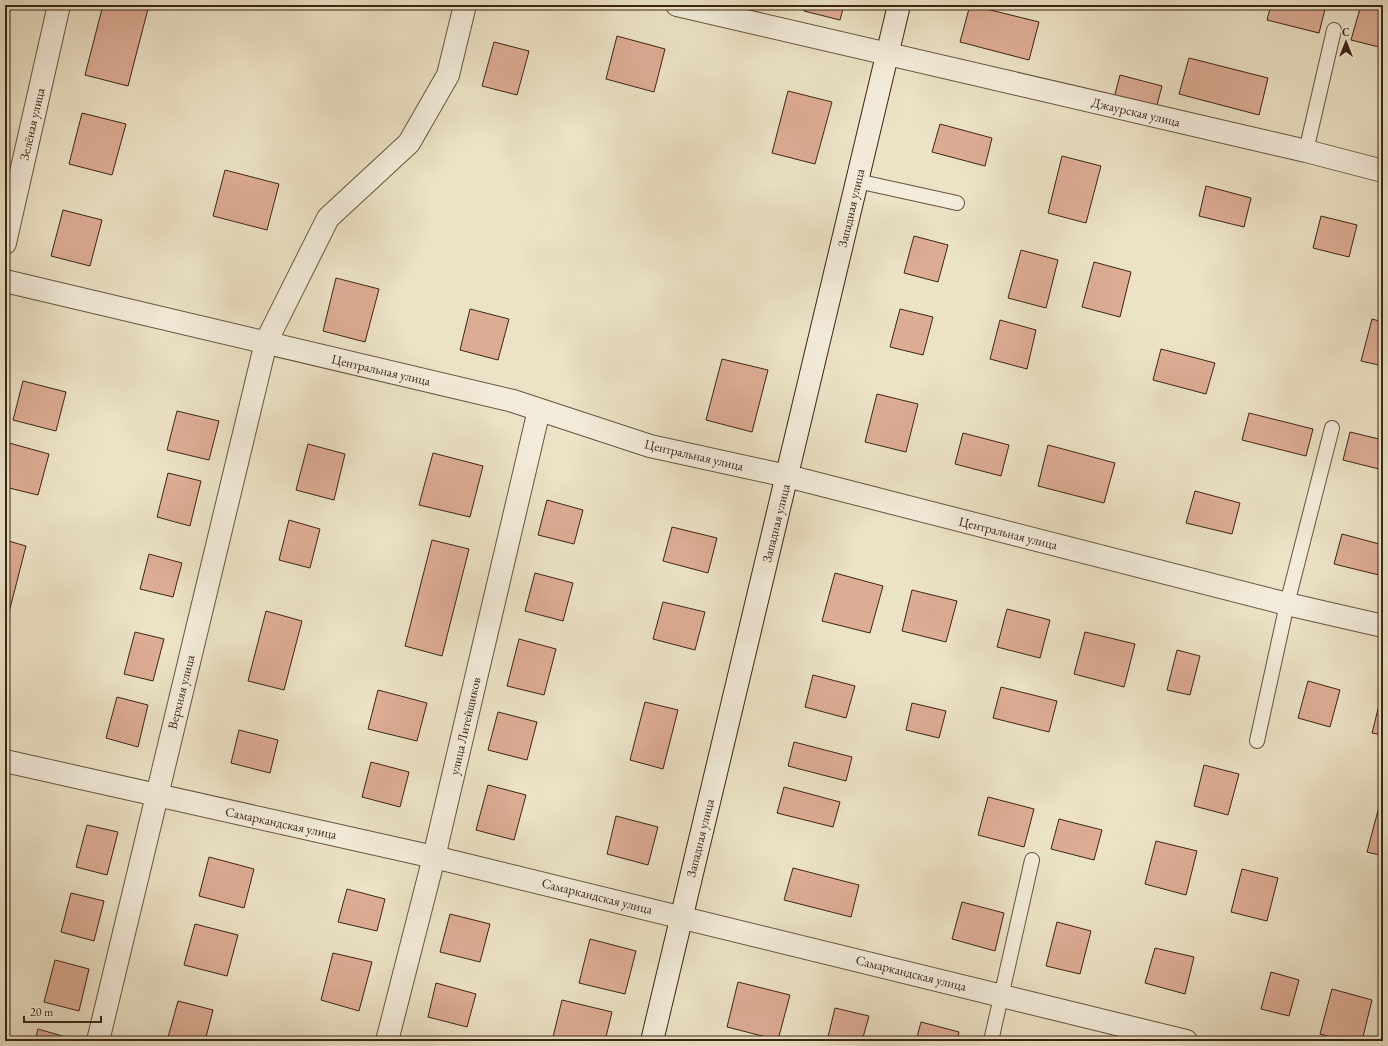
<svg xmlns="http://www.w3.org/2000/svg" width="1388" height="1046" font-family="'EB Garamond',serif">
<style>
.building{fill:#ddac95;stroke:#3b2514}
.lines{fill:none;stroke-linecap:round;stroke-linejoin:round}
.service-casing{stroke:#675440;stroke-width:16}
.minor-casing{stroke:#675440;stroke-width:24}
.secondary-casing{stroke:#3b2514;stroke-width:24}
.service{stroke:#f3ecda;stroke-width:14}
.minor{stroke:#f3ecda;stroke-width:22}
.secondary{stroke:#f3ecda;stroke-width:22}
.labels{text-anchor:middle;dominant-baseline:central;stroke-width:3.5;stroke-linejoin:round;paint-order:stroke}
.street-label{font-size:13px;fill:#3b2514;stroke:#f3ecda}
</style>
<rect width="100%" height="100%" fill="#ece2c6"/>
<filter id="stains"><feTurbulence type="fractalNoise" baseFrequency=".005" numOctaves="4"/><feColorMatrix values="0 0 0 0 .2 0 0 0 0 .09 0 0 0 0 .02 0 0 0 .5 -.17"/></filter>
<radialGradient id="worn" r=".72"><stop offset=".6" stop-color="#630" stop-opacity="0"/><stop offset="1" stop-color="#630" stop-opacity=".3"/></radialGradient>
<!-- building -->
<g class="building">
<polygon points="103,5 149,5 128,86 85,75"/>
<polygon points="806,5 844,5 840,20 804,11"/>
<polygon points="970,5 1039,22 1029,60 960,42"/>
<polygon points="1271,5 1326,5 1319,33 1267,20"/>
<polygon points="1361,5 1383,5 1383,48 1351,40"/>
<polygon points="617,36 665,49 654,92 606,79"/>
<polygon points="494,42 529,51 517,95 482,86"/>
<polygon points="1189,58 1268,78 1259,115 1179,94"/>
<polygon points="1120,75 1162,86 1156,109 1114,98"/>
<polygon points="788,91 832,102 815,164 772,153"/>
<polygon points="82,113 126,124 112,175 69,164"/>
<polygon points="940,124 992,138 985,166 932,152"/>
<polygon points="1062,156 1101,166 1086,223 1048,213"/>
<polygon points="225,170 279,184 267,230 213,216"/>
<polygon points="1206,186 1251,198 1244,227 1199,216"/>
<polygon points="63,210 102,220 90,266 51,256"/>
<polygon points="1321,216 1357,225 1349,257 1313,248"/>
<polygon points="914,236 948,245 938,282 904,273"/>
<polygon points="1021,250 1058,260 1046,308 1008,298"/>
<polygon points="1094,262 1131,272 1120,317 1082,307"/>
<polygon points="336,278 379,289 365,342 323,331"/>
<polygon points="470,309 509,319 498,360 460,350"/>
<polygon points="900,309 933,317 923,355 890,347"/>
<polygon points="1372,319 1383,322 1383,366 1361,361"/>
<polygon points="1000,320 1036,330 1027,369 990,359"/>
<polygon points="1161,349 1215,363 1206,394 1153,380"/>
<polygon points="722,359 768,370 752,432 706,420"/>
<polygon points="23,381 66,392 56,431 13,420"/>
<polygon points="877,394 918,404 906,452 865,442"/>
<polygon points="177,411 219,421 209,460 167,450"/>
<polygon points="1249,413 1313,429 1306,456 1242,440"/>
<polygon points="1350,432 1383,440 1383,470 1343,460"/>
<polygon points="963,433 1009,445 1001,476 955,464"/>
<polygon points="9,443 49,454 38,495 5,487 5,458"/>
<polygon points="308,444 345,454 334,500 296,490"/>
<polygon points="1048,445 1115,463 1104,503 1038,486"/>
<polygon points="433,453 483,466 470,517 419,505"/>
<polygon points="168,473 201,481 190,526 157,517"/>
<polygon points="1195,491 1240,503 1232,534 1186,523"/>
<polygon points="547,500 583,510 574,544 538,535"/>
<polygon points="289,520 320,529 310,568 279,560"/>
<polygon points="672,527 717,538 708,573 663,561"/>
<polygon points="1342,534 1383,545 1383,576 1334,564"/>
<polygon points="5,540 26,546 6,624 5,624"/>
<polygon points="432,540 469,549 442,656 405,646"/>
<polygon points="149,554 182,563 173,597 140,589"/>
<polygon points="535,573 573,583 563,621 525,611"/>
<polygon points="835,573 883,586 870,633 822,621"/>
<polygon points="912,590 957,601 946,642 902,631"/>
<polygon points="663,602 705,612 695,650 653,639"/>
<polygon points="1007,609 1050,620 1040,658 997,647"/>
<polygon points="266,611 302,621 284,690 248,681"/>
<polygon points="135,632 164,639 153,681 124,674"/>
<polygon points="1085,632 1135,644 1124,687 1074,674"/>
<polygon points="519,639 556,649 544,695 507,686"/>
<polygon points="1177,650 1200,656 1190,695 1167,690"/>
<polygon points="813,675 855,686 846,718 805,707"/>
<polygon points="1308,681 1340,690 1330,727 1298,718"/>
<polygon points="1001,687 1057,701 1049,732 993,718"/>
<polygon points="378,690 427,703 417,741 368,729"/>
<polygon points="117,697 148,705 138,747 106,738"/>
<polygon points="1380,701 1383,701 1383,735 1372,733"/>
<polygon points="645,702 678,710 663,769 630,760"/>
<polygon points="912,703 946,711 939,738 906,730"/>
<polygon points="498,712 537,722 527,760 488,750"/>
<polygon points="239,730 278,740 270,773 231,763"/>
<polygon points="794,742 852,757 846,781 788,766"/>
<polygon points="371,762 409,772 400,807 362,797"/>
<polygon points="1204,765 1239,774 1228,815 1194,806"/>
<polygon points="488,785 526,795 514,840 476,830"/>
<polygon points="784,787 840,802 833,827 777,813"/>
<polygon points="988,797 1034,809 1024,847 978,835"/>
<polygon points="1380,803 1383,804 1383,856 1367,852"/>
<polygon points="616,816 658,827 648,865 607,854"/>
<polygon points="1059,819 1102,830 1094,860 1051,849"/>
<polygon points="87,825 118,832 107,875 76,867"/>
<polygon points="1156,841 1197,851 1186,895 1145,884"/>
<polygon points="209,857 254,869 244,908 199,896"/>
<polygon points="793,868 859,885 851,917 784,900"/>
<polygon points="1242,869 1278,878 1267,921 1231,912"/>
<polygon points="347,889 385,899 377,931 338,922"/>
<polygon points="71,893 104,901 94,941 61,932"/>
<polygon points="962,902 1004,913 995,951 952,939"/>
<polygon points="450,914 490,924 480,962 440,952"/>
<polygon points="1057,922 1091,931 1080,974 1046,966"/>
<polygon points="195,924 238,935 227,976 184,965"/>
<polygon points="590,939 636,951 625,994 579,983"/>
<polygon points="1155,948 1194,957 1185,994 1145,983"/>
<polygon points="333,953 372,962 359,1011 321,1000"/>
<polygon points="55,960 89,969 79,1011 44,1002"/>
<polygon points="1271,972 1299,980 1289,1016 1261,1009"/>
<polygon points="738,982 790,995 778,1040 727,1027"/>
<polygon points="436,983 476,994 467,1027 428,1017"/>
<polygon points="1332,989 1372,1000 1362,1041 1345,1041 1320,1034"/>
<polygon points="562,1000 612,1012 605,1041 570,1041 553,1037"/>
<polygon points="178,1001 213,1010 205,1041 167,1041"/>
<polygon points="835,1008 869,1016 862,1041 827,1041"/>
<polygon points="921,1022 959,1032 957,1041 916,1041"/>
<polygon points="38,1029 76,1040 76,1041 35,1041"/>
</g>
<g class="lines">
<defs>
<g id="service">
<polyline points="1306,151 1334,30"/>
<polyline points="857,181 957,203"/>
<polyline points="1257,741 1287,604 1332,428"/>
<polyline points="991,1041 1032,860"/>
</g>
<g id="minor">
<polyline points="677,5 1306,151 1383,171"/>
<polyline points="5,243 59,5"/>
<polyline points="5,281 513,401 650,446 787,476 1287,604 1383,626"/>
<polyline points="5,761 434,857 1186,1041"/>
<polyline points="98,1041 266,342 328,218 409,143 448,75 465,5"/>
<polyline points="387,1041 434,857 539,410"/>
</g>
<polyline id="secondary" points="652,1041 899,5"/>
</defs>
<!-- service casing -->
<use href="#service" class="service-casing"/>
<!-- minor casing -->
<use href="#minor" class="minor-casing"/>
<!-- secondary casing -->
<use href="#secondary" class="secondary-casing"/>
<!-- service -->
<use href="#service" class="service"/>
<!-- minor -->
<use href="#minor" class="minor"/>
<!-- secondary -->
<use href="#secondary" class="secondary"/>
</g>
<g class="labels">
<!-- street labels -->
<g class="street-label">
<text transform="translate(1136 112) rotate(13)">Джаурская улица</text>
<text transform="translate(32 124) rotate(-77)">Зелёная улица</text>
<text transform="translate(851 208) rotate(-77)">Западная улица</text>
<text transform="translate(381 370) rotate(13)">Центральная улица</text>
<text transform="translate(694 455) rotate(13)">Центральная улица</text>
<text transform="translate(776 523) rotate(-76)">Западная улица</text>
<text transform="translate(1008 533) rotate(14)">Центральная улица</text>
<text transform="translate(181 692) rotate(-76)">Верхняя улица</text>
<text transform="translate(465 726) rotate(-77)">улица Литейщиков</text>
<text transform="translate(281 823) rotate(12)">Самаркандская улица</text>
<text transform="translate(700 838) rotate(-76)">Западная улица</text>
<text transform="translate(597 896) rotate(14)">Самаркандская улица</text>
<text transform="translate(911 973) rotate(14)">Самаркандская улица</text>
</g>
</g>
<!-- margin -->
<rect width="1388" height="1046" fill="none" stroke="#ece2c6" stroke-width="20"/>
<rect x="6" y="6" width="1376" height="1034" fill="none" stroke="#3b2514" stroke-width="2"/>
<rect x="10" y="10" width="1368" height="1026" fill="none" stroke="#3b2514"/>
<!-- north arrow -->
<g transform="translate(1346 42)" stroke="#f3ecda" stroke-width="3" paint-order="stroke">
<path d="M0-3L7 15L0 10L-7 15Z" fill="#3b2514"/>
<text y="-6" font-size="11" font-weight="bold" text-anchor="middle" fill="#3b2514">С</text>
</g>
<!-- scale -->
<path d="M24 1016v6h77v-6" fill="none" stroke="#3b2514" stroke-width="2"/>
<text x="30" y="1016" font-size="12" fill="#3b2514" stroke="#f3ecda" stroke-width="3" paint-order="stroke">20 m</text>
<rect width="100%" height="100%" filter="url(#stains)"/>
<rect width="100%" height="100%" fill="url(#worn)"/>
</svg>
